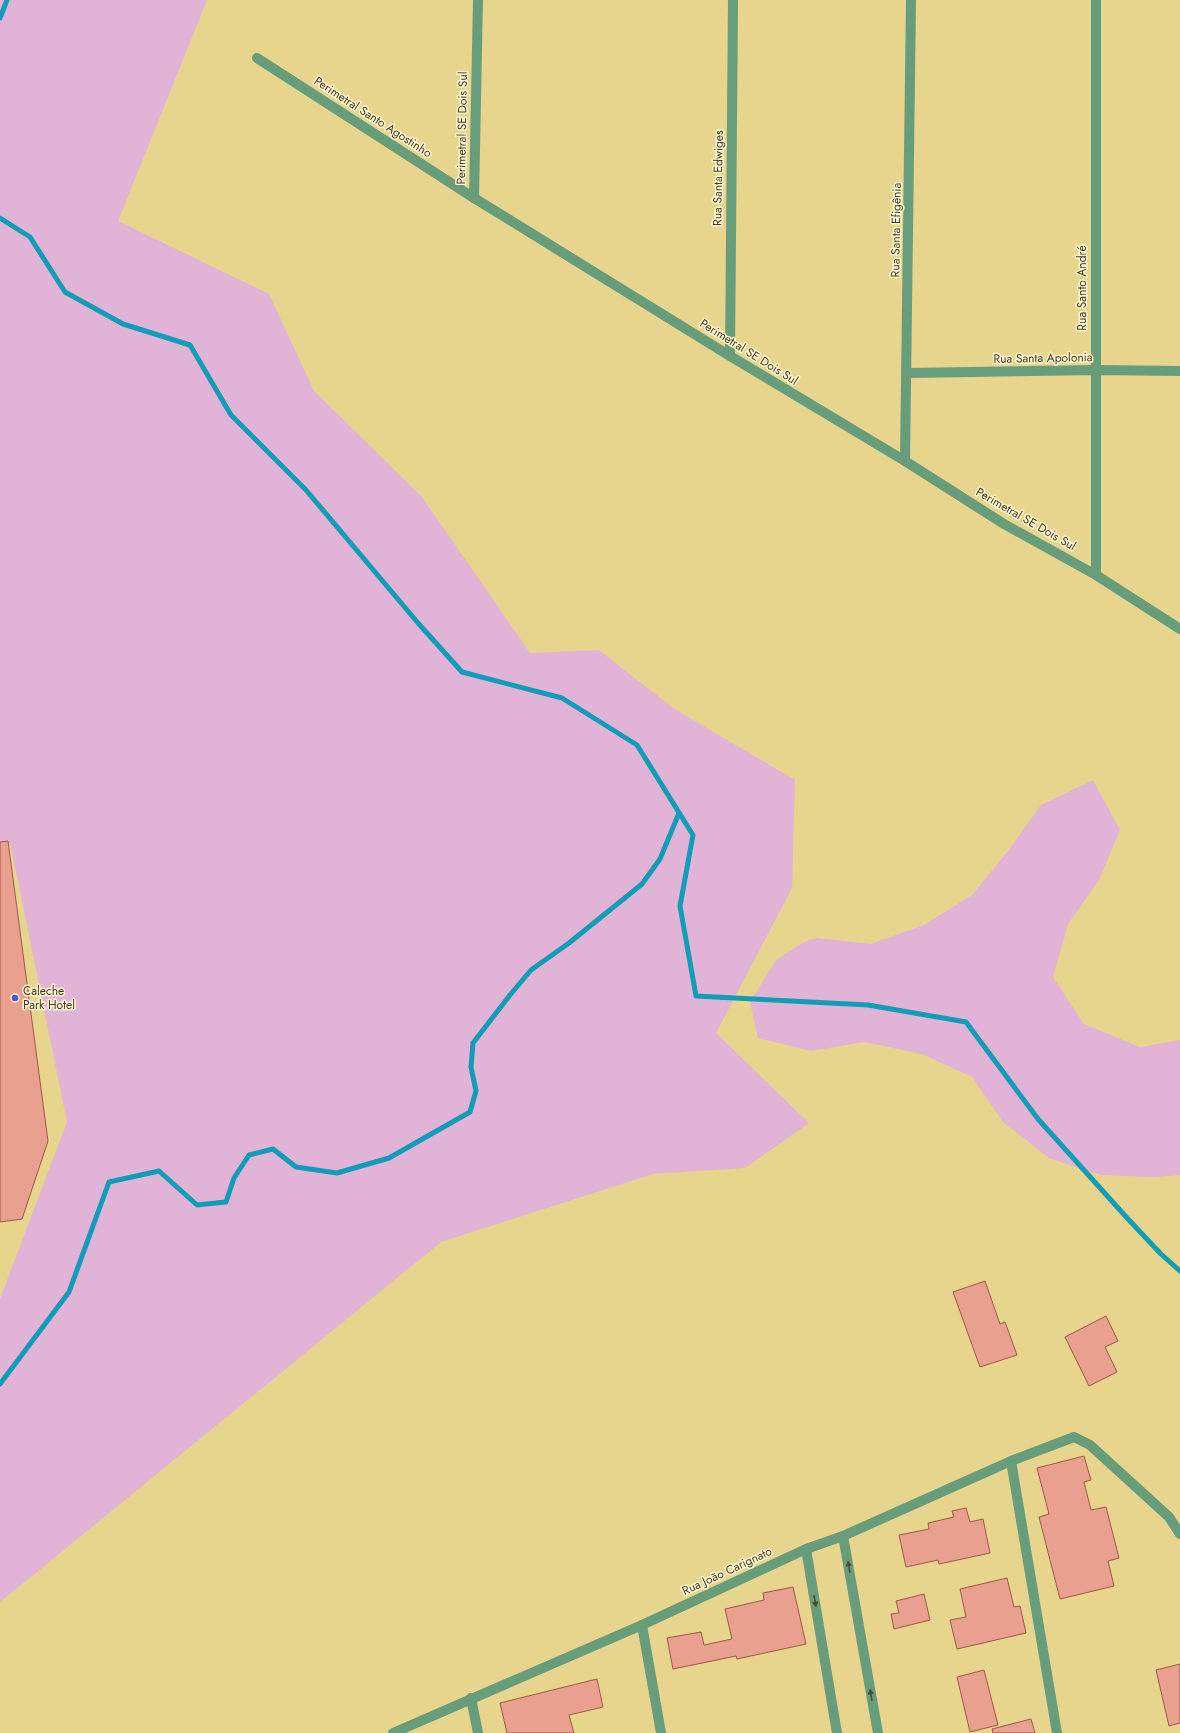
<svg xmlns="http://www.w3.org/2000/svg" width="1180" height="1733" font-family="Jost,sans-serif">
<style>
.green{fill:#e1b3d6}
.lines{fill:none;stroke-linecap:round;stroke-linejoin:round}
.stream{stroke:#119db7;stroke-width:5}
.building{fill:#eaa08e;stroke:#9c5948}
.minor{stroke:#689d7b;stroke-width:10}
.oneway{fill:#4a4e30}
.poi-dot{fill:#4c55cb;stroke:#fff5d3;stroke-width:1.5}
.labels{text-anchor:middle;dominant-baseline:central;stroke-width:3;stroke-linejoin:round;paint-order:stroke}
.street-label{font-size:12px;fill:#423a1d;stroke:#fff5d3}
.poi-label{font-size:12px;fill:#423a1d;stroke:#fff5d3;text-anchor:start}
</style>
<rect width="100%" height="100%" fill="#e7d48d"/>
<!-- green -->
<g class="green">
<polygon points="0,0 207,0 118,221 269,294 314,391 422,497 530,653 599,650 673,708 795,780 792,888 716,1033 809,1123 745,1168 653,1174 441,1242 0,1602 0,1299 67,1122 10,842 0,844"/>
<polygon points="1093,780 1120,830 1099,880 1068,924 1053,977 1084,1024 1140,1047 1180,1040 1180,1175 1155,1177 1101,1175 1049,1158 1003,1122 972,1077 922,1054 864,1042 811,1051 758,1038 750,1002 776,960 806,941 817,938 871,944 924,925 972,895 1008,851 1041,805"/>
</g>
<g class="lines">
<!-- stream -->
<g class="stream">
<polyline points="0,18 7,0"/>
<polyline points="0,218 30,237 65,292 123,324 190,345 231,415 306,490 418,623 462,672 562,698 637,745 693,835 680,906 696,996 868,1005 966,1022 1038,1119 1128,1219 1161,1254 1180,1271"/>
<polyline points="0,1384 69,1292 109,1182 159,1171 197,1205 226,1202 234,1178 249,1155 273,1149 296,1167 337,1173 389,1158 470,1112 476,1091 471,1067 473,1043 510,995 531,970 569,943 642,884 660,859 679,813"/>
</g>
</g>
<!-- building -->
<g class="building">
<polygon points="8,841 48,1141 22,1219 0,1222 0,842"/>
<polygon points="985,1281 1000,1324 1005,1322 1017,1355 980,1367 953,1292"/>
<polygon points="1106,1316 1118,1341 1105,1347 1117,1372 1089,1386 1065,1337"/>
<polygon points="1084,1456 1091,1480 1084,1482 1091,1510 1106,1507 1119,1558 1108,1561 1114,1586 1060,1599 1039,1517 1049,1514 1037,1468"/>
<polygon points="966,1508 970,1522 983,1519 990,1553 939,1564 938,1560 906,1567 899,1535 929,1529 928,1523 954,1517 952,1511"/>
<polygon points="1007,1578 1014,1607 1020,1606 1026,1633 957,1649 950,1620 966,1617 960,1589"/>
<polygon points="793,1587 806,1644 737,1659 736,1656 673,1669 667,1638 701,1632 704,1645 732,1639 725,1609 764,1600 763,1593"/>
<polygon points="924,1594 930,1620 894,1629 891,1614 899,1613 896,1601"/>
<polygon points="1180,1664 1180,1723 1169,1726 1156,1670"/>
<polygon points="984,1670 998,1725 970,1732 957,1677"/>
<polygon points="597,1679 603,1707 569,1715 574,1733 507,1733 500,1703"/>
<polygon points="1031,1719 1035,1733 993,1733 992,1729"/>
</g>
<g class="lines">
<!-- minor -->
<g class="minor">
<polyline points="1096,0 1096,575"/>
<polyline points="257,58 474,198 730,356 905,461 1004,524 1096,575 1180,629"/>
<polyline points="474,198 478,0"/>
<polyline points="730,356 733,0"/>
<polyline points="907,373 1095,370 1180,371"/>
<polyline points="905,461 911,0"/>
<polyline points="1011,1461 1057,1733"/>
<polyline points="843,1536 878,1733"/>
<polyline points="806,1549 837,1733"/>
<polyline points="642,1625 661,1733"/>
<polyline points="471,1698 478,1733"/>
<polyline points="393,1733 642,1625 806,1549 843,1536 1011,1461 1074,1437 1090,1445 1169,1517 1180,1534"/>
</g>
</g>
<!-- one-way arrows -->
<defs><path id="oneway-solid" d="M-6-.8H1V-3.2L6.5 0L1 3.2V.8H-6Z"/></defs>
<g class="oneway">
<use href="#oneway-solid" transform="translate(849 1567) rotate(-100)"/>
<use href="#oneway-solid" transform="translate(815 1601) rotate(80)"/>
<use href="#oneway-solid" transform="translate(871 1695) rotate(-100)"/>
</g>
<!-- markers -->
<circle class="poi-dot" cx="15" cy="998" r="4"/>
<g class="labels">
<!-- street labels -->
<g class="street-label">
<text transform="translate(373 117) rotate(33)">Perimetral Santo Agostinho</text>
<text transform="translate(462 128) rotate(-89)">Perimetral SE Dois Sul</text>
<text transform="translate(718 178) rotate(-89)">Rua Santa Edwiges</text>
<text transform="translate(896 230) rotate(-89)">Rua Santa Efigênia</text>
<text transform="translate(1082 288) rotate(-90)">Rua Santo André</text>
<text transform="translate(749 352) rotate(32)">Perimetral SE Dois Sul</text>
<text transform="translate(1043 358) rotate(-1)">Rua Santa Apolonia</text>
<text transform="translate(1026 519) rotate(30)">Perimetral SE Dois Sul</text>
<text transform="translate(727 1571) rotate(-25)">Rua João Carignato</text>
</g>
<!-- poi labels -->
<g class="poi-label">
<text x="23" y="991">Caleche<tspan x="23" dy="14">Park Hotel</tspan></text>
</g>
</g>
</svg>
